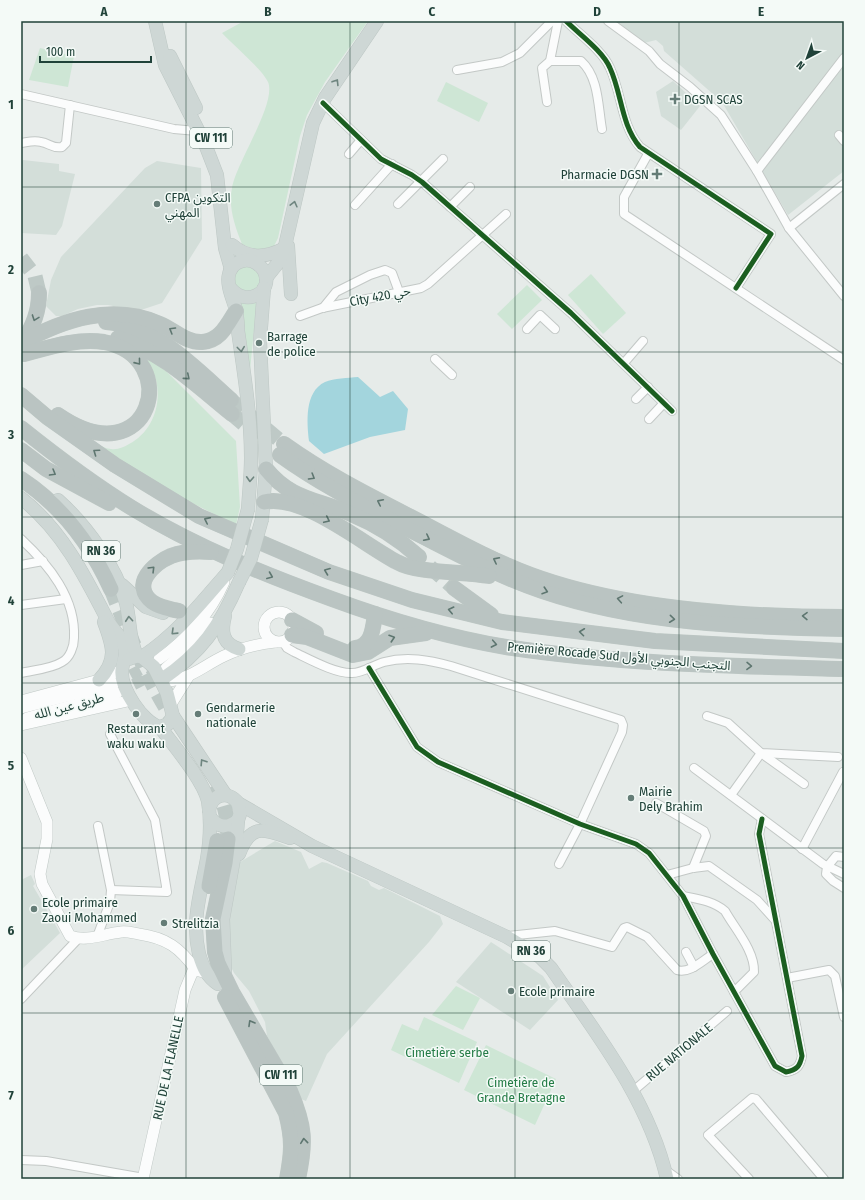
<svg xmlns="http://www.w3.org/2000/svg" width="865" height="1200" font-family="'Fira Sans Condensed','Noto Sans Arabic',sans-serif">
<style>
.built{fill:#d3ded9}
.green{fill:#cee6d5}
.water{fill:#a3d5dd}
.lines{fill:none;stroke-linecap:round;stroke-linejoin:round}
.secondary-tunnel{stroke:#bec9c6;stroke-width:11;stroke-dasharray:11 5.5;stroke-linecap:butt}
.highway-tunnel{stroke:#bec9c6;stroke-width:15;stroke-dasharray:15 8;stroke-linecap:butt}
.street-casing{stroke:#c3c8c6;stroke-width:10}
.secondary-casing{stroke:#c1c9c6;stroke-width:12}
.primary-casing{stroke:#bdc7c4;stroke-width:14}
.highway-casing{stroke:#bdc7c4;stroke-width:16}
.street{stroke:#fbfcfc;stroke-width:8}
.secondary{stroke:#fbfcfc;stroke-width:11}
.primary{stroke:#ced7d5;stroke-width:13}
.highway{stroke:#bac4c2;stroke-width:15}
.primary-bridge-casing{stroke:#bdc7c4;stroke-width:14;stroke-linecap:butt}
.primary-bridge{stroke:#ced7d5;stroke-width:13}
.cycleway-casing{stroke:#f4faf7;stroke-width:8}
.cycleway{stroke:#1b5e20;stroke-width:5}
.oneway{stroke:#6e857f}
.oneway2{stroke:#5e7670}
.grid{fill:none;stroke:#204239;stroke-width:1;stroke-opacity:0.55}
.poi-dot{fill:#657d77;stroke:#f4faf7;stroke-width:1.5}
.labels{text-anchor:middle;dominant-baseline:central;stroke-width:3;stroke-linejoin:round;paint-order:stroke}
.shield{fill:#f4faf7;stroke:#607972;stroke-width:1}
.shield-label{font-size:12px;font-weight:bold;fill:#204239}
.poi-label{font-size:13px;fill:#204239;stroke:#f4faf7;text-anchor:start}
.street-label{font-size:13px;fill:#204239;stroke:#f4faf7}
.park-label{font-size:13px;fill:#267d48;stroke:#f4faf7}
.neatline{fill:none;stroke:#204239;stroke-width:1.5}
.grid-label{font-size:13px;text-anchor:middle;font-weight:bold;fill:#204239}
</style>
<rect width="100%" height="100%" fill="#e6ebe9"/>
<!-- built -->
<g class="built">
<polygon points="615,21 844,21 844,171 788,215 722,102 664,51 663,46 656,40 644,43"/>
<polygon points="673,81 700,106 681,130 661,116 656,92"/>
<polygon points="23,160 59,164 59,171 75,174 62,226 56,235 21,233 21,163"/>
<polygon points="157,161 201,168 202,239 162,303 138,311 108,305 97,305 78,309 62,316 56,316 46,306 51,280 61,257 145,168"/>
<polygon points="275,841 301,852 309,869 322,862 327,863 368,881 371,886 379,890 384,888 440,916 443,924 429,942 327,1054 306,1101 301,1099 267,1036 265,1022 249,991 234,973 230,965 228,923 240,862"/>
<polygon points="31,875 35,884 33,886 60,933 21,970 21,880"/>
<polygon points="491,942 543,976 558,1000 530,1030 456,982"/>
</g>
<!-- green -->
<g class="green">
<path d="M244,21H368L325,82L307,115L300,136L278,238L272,250L260,252L242,244C235,227 228,207 232,188C236,163 277,103 268,82C261,68 234,46 222,33Z"/>
<polygon points="40,48 74,56 68,87 29,80"/>
<polygon points="446,82 488,103 479,122 437,101"/>
<circle cx="247" cy="279" r="13"/>
<polygon points="591,274 626,313 603,334 568,295"/>
<polygon points="527,285 542,300 512,329 497,314"/>
<polygon points="238,299 257,299 250,370 253,445"/>
<path d="M133,347L167,372L236,441L240,507L236,525L162,488L97,444C101,446 107,449 111,449C118,450 124,447 129,444C152,432 162,405 156,380C152,366 143,358 133,347Z"/>
<polygon points="456,986 480,998 463,1030 432,1015"/>
<polygon points="424,1017 477,1042 459,1083 391,1050 402,1024 418,1031"/>
<polygon points="486,1045 556,1079 535,1125 464,1090"/>
</g>
<!-- water -->
<path class="water" d="M358,377L380,397L393,391L408,409L405,430L370,437L324,454L309,441C307,423 304,392 325,382C334,378 348,378 358,377Z"/>
<g class="lines">
<!-- secondary-tunnel -->
<g class="secondary-tunnel">
<polyline points="116,683 157,661"/>
<polyline points="119,692 164,669"/>
</g>
<!-- highway-tunnel -->
<g class="highway-tunnel">
<polyline points="21,258 35,276 39,293"/>
<polyline points="231,400 284,444"/>
<polyline points="232,414 259,437"/>
<polyline points="430,567 454,588"/>
<path d="M111,589C129,634 147,680 174,721"/>
<path d="M214,785C226,804 227,816 228,838"/>
</g>
<defs>
<g id="street">
<path d="M566,21C579,34 603,51 610,68C622,94 621,125 640,147L771,234L736,288"/>
<polyline points="608,21 649,51 660,64 690,87 721,115 757,171 789,228 844,296"/>
<polyline points="550,61 558,21"/>
<polyline points="457,70 502,62 520,53 552,21"/>
<polyline points="21,94 174,129 197,131"/>
<path d="M547,102L542,68L550,61H581C599,77 598,107 602,129"/>
<polyline points="323,103 381,159 412,175 422,182 571,313 672,411"/>
<polyline points="839,135 844,141"/>
<path d="M21,143C28,142 34,140 41,142C49,143 53,149 62,147L66,143L70,105"/>
<polyline points="349,154 361,140"/>
<polyline points="648,154 624,197 624,214 844,360"/>
<polyline points="757,171 844,58"/>
<polyline points="398,204 443,159"/>
<polyline points="355,205 392,164"/>
<polyline points="450,207 470,187"/>
<polyline points="789,228 844,184"/>
<polyline points="323,308 336,292 370,275 385,270 392,273 399,292"/>
<polyline points="300,316 322,308 421,288 428,284 506,214"/>
<polyline points="527,329 540,315 555,329"/>
<polyline points="435,359 452,375"/>
<polyline points="624,363 643,341"/>
<polyline points="636,399 648,387"/>
<polyline points="649,419 664,403"/>
<path d="M21,539C49,565 76,598 74,638C74,646 70,658 62,662C51,669 34,670 21,673"/>
<polyline points="21,565 43,561"/>
<polyline points="21,605 66,599"/>
<path d="M283,642L287,648L294,652C309,659 336,674 352,673C363,673 373,665 384,662C407,656 429,660 451,666L621,720L623,725L622,732L580,824L559,864"/>
<path d="M369,668L417,747L438,762L580,824L636,844L649,853L683,896L713,954L775,1066L786,1072C797,1070 800,1066 802,1056L759,834L762,819"/>
<polyline points="707,716 728,723 761,753 838,757"/>
<polyline points="110,734 155,820 167,892 111,890"/>
<polyline points="694,768 823,864 844,874"/>
<polyline points="731,795 761,753 804,784"/>
<polyline points="656,803 704,831 706,836 693,868"/>
<polyline points="802,849 843,772"/>
<polyline points="844,857 836,856 827,867 826,874 833,881 844,888"/>
<polyline points="667,875 693,868 709,866 757,900 775,920"/>
<path d="M683,896C698,899 713,901 725,911C735,929 755,951 754,972L734,992"/>
<path d="M508,936L555,931L612,947L624,928L627,927L647,937L677,970C689,974 702,961 713,954"/>
<polyline points="97,937 110,902 111,890 98,826"/>
<polyline points="686,952 694,967"/>
<polyline points="787,978 829,970 835,976 844,1017"/>
<polyline points="21,999 78,939"/>
<polyline points="632,1092 727,1011"/>
<polyline points="21,1160 46,1161 144,1178"/>
<polyline points="664,1169 678,1179"/>
<polyline points="749,1179 708,1135 752,1098 756,1099 824,1179"/>
</g>
<g id="secondary">
<circle cx="279" cy="627" r="15"/>
<path d="M159,659C187,640 211,612 224,582"/>
<polyline points="166,668 192,645 210,623"/>
<path d="M162,682C190,680 201,667 224,656C241,648 257,644 275,642"/>
<polyline points="21,701 99,680 122,670"/>
<polyline points="171,704 188,677"/>
<polyline points="21,708 114,684"/>
<polyline points="27,718 117,693"/>
<polyline points="21,725 132,700"/>
<path d="M21,758L47,822V839L40,874L42,884L70,936C87,942 103,934 121,932C126,931 133,933 139,934C167,938 180,948 196,970"/>
<polyline points="143,1179 185,990 192,973 196,970 203,972"/>
</g>
<g id="primary">
<polyline points="155,21 165,65 205,144 217,175 225,248 231,269"/>
<polyline points="170,56 196,108"/>
<path d="M232,245C248,259 265,258 283,249"/>
<polyline points="288,246 291,294"/>
<polyline points="266,278 278,263 285,246 313,123 325,98 377,21"/>
<path d="M229,286C244,309 275,293 264,271C261,266 257,263 252,261C243,258 231,264 229,274C226,285 233,299 236,310C237,316 238,324 238,331C244,373 251,415 251,458C251,475 249,492 248,509"/>
<path d="M21,498C62,530 85,576 108,621C112,629 120,635 123,643C128,656 123,660 122,670C120,688 143,723 160,727L168,724L173,716"/>
<path d="M58,500C86,525 116,566 126,603C131,623 128,636 137,656"/>
<polyline points="262,519 266,469 260,341 264,288"/>
<polyline points="122,585 146,607 163,613"/>
<path d="M225,616C221,631 222,644 239,649"/>
<path d="M142,657C177,634 201,603 228,572"/>
<polyline points="129,659 137,656 142,657 154,667 167,693 173,716 225,794"/>
<path d="M99,680C118,660 113,646 104,622"/>
<path d="M161,680C201,653 220,626 239,582"/>
<path d="M160,727C174,746 203,780 208,801C211,819 210,841 207,859C201,892 191,920 199,954C203,967 207,977 218,984"/>
<path d="M209,810C212,794 228,790 238,803L312,846L507,937L540,957L551,968C596,1033 649,1100 667,1179"/>
<path d="M210,817C218,828 228,829 238,820"/>
<path d="M239,854C251,823 263,829 290,838"/>
<polyline points="225,971 223,919 236,847 238,820 240,814 238,803"/>
</g>
<g id="highway">
<path d="M106,322C157,326 195,368 231,400"/>
<path d="M118,338C163,352 197,386 232,414"/>
<path d="M24,341C33,325 39,312 39,293"/>
<path d="M21,343C64,319 113,303 160,324C174,330 187,343 202,342C220,341 227,325 236,311"/>
<path d="M24,354C50,347 77,338 104,342C184,357 151,479 58,415"/>
<polyline points="21,395 47,417 115,465 199,516 329,572 412,600 502,622 655,641 844,651"/>
<path d="M21,428C56,456 93,484 132,508C194,546 263,574 332,599C389,620 446,637 506,647C617,664 731,666 844,669"/>
<path d="M284,444C323,472 364,493 407,515C448,536 488,559 531,575C626,610 744,617 844,617"/>
<polyline points="21,450 46,469 109,503"/>
<path d="M280,455C320,484 364,506 408,529C452,551 495,575 542,591C639,624 743,627 844,629"/>
<path d="M266,469C291,500 317,499 351,514C375,524 399,539 419,557"/>
<path d="M21,479C62,506 91,545 111,589"/>
<path d="M264,502C303,493 364,545 397,562C418,574 463,571 489,576"/>
<polyline points="454,588 491,615"/>
<path d="M179,611C170,609 160,608 152,602C130,585 154,563 171,556C184,551 198,551 211,552"/>
<polyline points="292,620 316,633"/>
<polyline points="292,635 307,637 353,655 368,652 390,638 426,633"/>
<path d="M355,648C372,647 373,628 375,614"/>
<path d="M228,839L225,863L213,919L215,952L218,963L232,992L290,1091C305,1126 306,1142 298,1179"/>
<polyline points="209,886 217,841"/>
<path d="M225,997L286,1113C293,1140 292,1152 287,1179"/>
</g>
</defs>
<!-- street casing -->
<use href="#street" class="street-casing"/>
<!-- secondary casing -->
<use href="#secondary" class="secondary-casing"/>
<!-- primary casing -->
<use href="#primary" class="primary-casing"/>
<!-- highway casing -->
<use href="#highway" class="highway-casing"/>
<!-- street -->
<use href="#street" class="street"/>
<!-- secondary -->
<use href="#secondary" class="secondary"/>
<!-- primary -->
<use href="#primary" class="primary"/>
<!-- highway -->
<use href="#highway" class="highway"/>
<defs>
<g id="primary-bridge">
<polyline points="228,572 237,549 248,509"/>
<polyline points="239,582 251,558 262,519"/>
</g>
</defs>
<!-- primary-bridge casing -->
<use href="#primary-bridge" class="primary-bridge-casing"/>
<!-- primary-bridge -->
<use href="#primary-bridge" class="primary-bridge"/>
<defs>
<g id="cycleway">
<path d="M566,21C579,34 603,51 610,68C622,94 621,125 640,147L771,234L736,288"/>
<polyline points="323,103 381,159 412,175 422,182 571,313 672,411"/>
<path d="M369,668L417,747L438,762L580,824L636,844L649,853L683,896L713,954L775,1066L786,1072C797,1070 800,1066 802,1056L759,834L762,819"/>
</g>
</defs>
<!-- cycleway casing -->
<use href="#cycleway" class="cycleway-casing"/>
<!-- cycleway -->
<use href="#cycleway" class="cycleway"/>
</g>
<!-- one-way arrows -->
<defs><path id="oneway-chevron" d="M-2-3.5L2.5 0L-2 3.5" fill="none" stroke-width="1.6" stroke-linecap="round" stroke-linejoin="round"/></defs>
<g class="oneway">
<use href="#oneway-chevron" transform="translate(336 82) rotate(-58)"/>
<use href="#oneway-chevron" transform="translate(294 204) rotate(-76)"/>
<use href="#oneway-chevron" transform="translate(241 349) rotate(83)"/>
<use href="#oneway-chevron" transform="translate(250 479) rotate(93)"/>
<use href="#oneway-chevron" transform="translate(129 619) rotate(-95)"/>
<use href="#oneway-chevron" transform="translate(174 632) rotate(136)"/>
<use href="#oneway-chevron" transform="translate(203 762) rotate(-123)"/>
</g>
<g class="oneway2">
<use href="#oneway-chevron" transform="translate(35 318) rotate(110)"/>
<use href="#oneway-chevron" transform="translate(172 330) rotate(-149)"/>
<use href="#oneway-chevron" transform="translate(138 362) rotate(51)"/>
<use href="#oneway-chevron" transform="translate(187 377) rotate(40)"/>
<use href="#oneway-chevron" transform="translate(96 452) rotate(-145)"/>
<use href="#oneway-chevron" transform="translate(53 473) rotate(30)"/>
<use href="#oneway-chevron" transform="translate(312 477) rotate(31)"/>
<use href="#oneway-chevron" transform="translate(380 502) rotate(-154)"/>
<use href="#oneway-chevron" transform="translate(207 520) rotate(-154)"/>
<use href="#oneway-chevron" transform="translate(327 520) rotate(25)"/>
<use href="#oneway-chevron" transform="translate(427 538) rotate(27)"/>
<use href="#oneway-chevron" transform="translate(496 560) rotate(-153)"/>
<use href="#oneway-chevron" transform="translate(152 569) rotate(-45)"/>
<use href="#oneway-chevron" transform="translate(327 571) rotate(-159)"/>
<use href="#oneway-chevron" transform="translate(270 576) rotate(22)"/>
<use href="#oneway-chevron" transform="translate(545 591) rotate(18)"/>
<use href="#oneway-chevron" transform="translate(620 599) rotate(-170)"/>
<use href="#oneway-chevron" transform="translate(451 610) rotate(-167)"/>
<use href="#oneway-chevron" transform="translate(805 616) rotate(-179)"/>
<use href="#oneway-chevron" transform="translate(672 619) rotate(6)"/>
<use href="#oneway-chevron" transform="translate(582 632) rotate(-173)"/>
<use href="#oneway-chevron" transform="translate(392 638) rotate(-18)"/>
<use href="#oneway-chevron" transform="translate(494 644) rotate(11)"/>
<use href="#oneway-chevron" transform="translate(749 666) rotate(1)"/>
<use href="#oneway-chevron" transform="translate(251 1023) rotate(-120)"/>
<use href="#oneway-chevron" transform="translate(304 1141) rotate(-96)"/>
</g>
<!-- grid -->
<path class="grid" d="M186,21V1179M350,21V1179M515,21V1179M679,21V1179M21,187H844M21,352H844M21,517H844M21,683H844M21,848H844M21,1013H844"/>
<!-- markers -->
<g class="poi-dot">
<path d="M673 93h4v4h4v4h-4v4h-4v-4h-4v-4h4z"/>
<path d="M655 168h4v4h4v4h-4v4h-4v-4h-4v-4h4z"/>
<circle cx="157" cy="204" r="4"/>
<circle cx="259" cy="343" r="4"/>
<circle cx="136" cy="714" r="4"/>
<circle cx="198" cy="714" r="4"/>
<circle cx="631" cy="798" r="4"/>
<circle cx="34" cy="909" r="4"/>
<circle cx="164" cy="923" r="4"/>
<circle cx="511" cy="991" r="4"/>
</g>
<g class="labels">
<!-- shield labels -->
<g class="shield">
<rect x="190" y="128" width="42" height="20" rx="3"/>
<rect x="82" y="541" width="38" height="20" rx="3"/>
<rect x="512" y="941" width="38" height="20" rx="3"/>
<rect x="260" y="1065" width="42" height="20" rx="3"/>
</g>
<g class="shield-label">
<text x="211" y="138">CW 111</text>
<text x="101" y="551">RN 36</text>
<text x="531" y="951">RN 36</text>
<text x="281" y="1075">CW 111</text>
</g>
<!-- poi labels -->
<g class="poi-label">
<text x="684" y="99">DGSN SCAS</text>
<text x="649" y="174" text-anchor="end">Pharmacie DGSN</text>
<text x="165" y="197">CFPA التكوين<tspan x="165" dy="15">المهني</tspan></text>
<text x="267" y="336">Barrage<tspan x="267" dy="15">de police</tspan></text>
<text x="206" y="707">Gendarmerie<tspan x="206" dy="15">nationale</tspan></text>
<text x="136" y="728" text-anchor="middle">Restaurant<tspan x="136" dy="15">waku waku</tspan></text>
<text x="639" y="791">Mairie<tspan x="639" dy="15">Dely Brahim</tspan></text>
<text x="42" y="902">Ecole primaire<tspan x="42" dy="15">Zaoui Mohammed</tspan></text>
<text x="172" y="923">Strelitzia</text>
<text x="519" y="991">Ecole primaire</text>
</g>
<!-- street labels -->
<g class="street-label">
<text transform="translate(380 296) rotate(-11)">City 420 حي</text>
<text transform="translate(619 656) rotate(5)">Première Rocade Sud التجنب الجنوبي الأول</text>
<text transform="translate(69 706) rotate(-15)">طريق عين الله</text>
<text transform="translate(679 1052) rotate(-40)">RUE NATIONALE</text>
<text transform="translate(168 1068) rotate(-78)">RUE DE LA FLANELLE</text>
</g>
<!-- park labels -->
<g class="park-label">
<text x="447" y="1052">Cimetière serbe</text>
<text x="521" y="1082">Cimetière de<tspan x="521" dy="15">Grande Bretagne</tspan></text>
</g>
</g>
<!-- border -->
<rect width="865" height="1200" fill="none" stroke="#f4faf7" stroke-width="44"/>
<!-- north arrow -->
<g transform="translate(807 58) rotate(221)" stroke="#f4faf7" stroke-width="3" paint-order="stroke">
<path d="M0-3L7 15L0 10L-7 15Z" fill="#204239"/>
<text y="-6" font-size="11" font-weight="bold" text-anchor="middle" fill="#204239">N</text>
</g>
<!-- scale -->
<path d="M40 56v6h111v-6" fill="none" stroke="#204239" stroke-width="2"/>
<text x="46" y="56" font-size="12" fill="#204239" stroke="#f4faf7" stroke-width="3" paint-order="stroke">100 m</text>
<rect x="22" y="22" width="821" height="1156" class="neatline"/>
<g class="grid-label">
<text x="104" y="16">A</text>
<text x="268" y="16">B</text>
<text x="432" y="16">C</text>
<text x="597" y="16">D</text>
<text x="761" y="16">E</text>
<text x="11" y="109">1</text>
<text x="11" y="274">2</text>
<text x="11" y="439">3</text>
<text x="11" y="605">4</text>
<text x="11" y="770">5</text>
<text x="11" y="935">6</text>
<text x="11" y="1100">7</text>
</g>
</svg>
